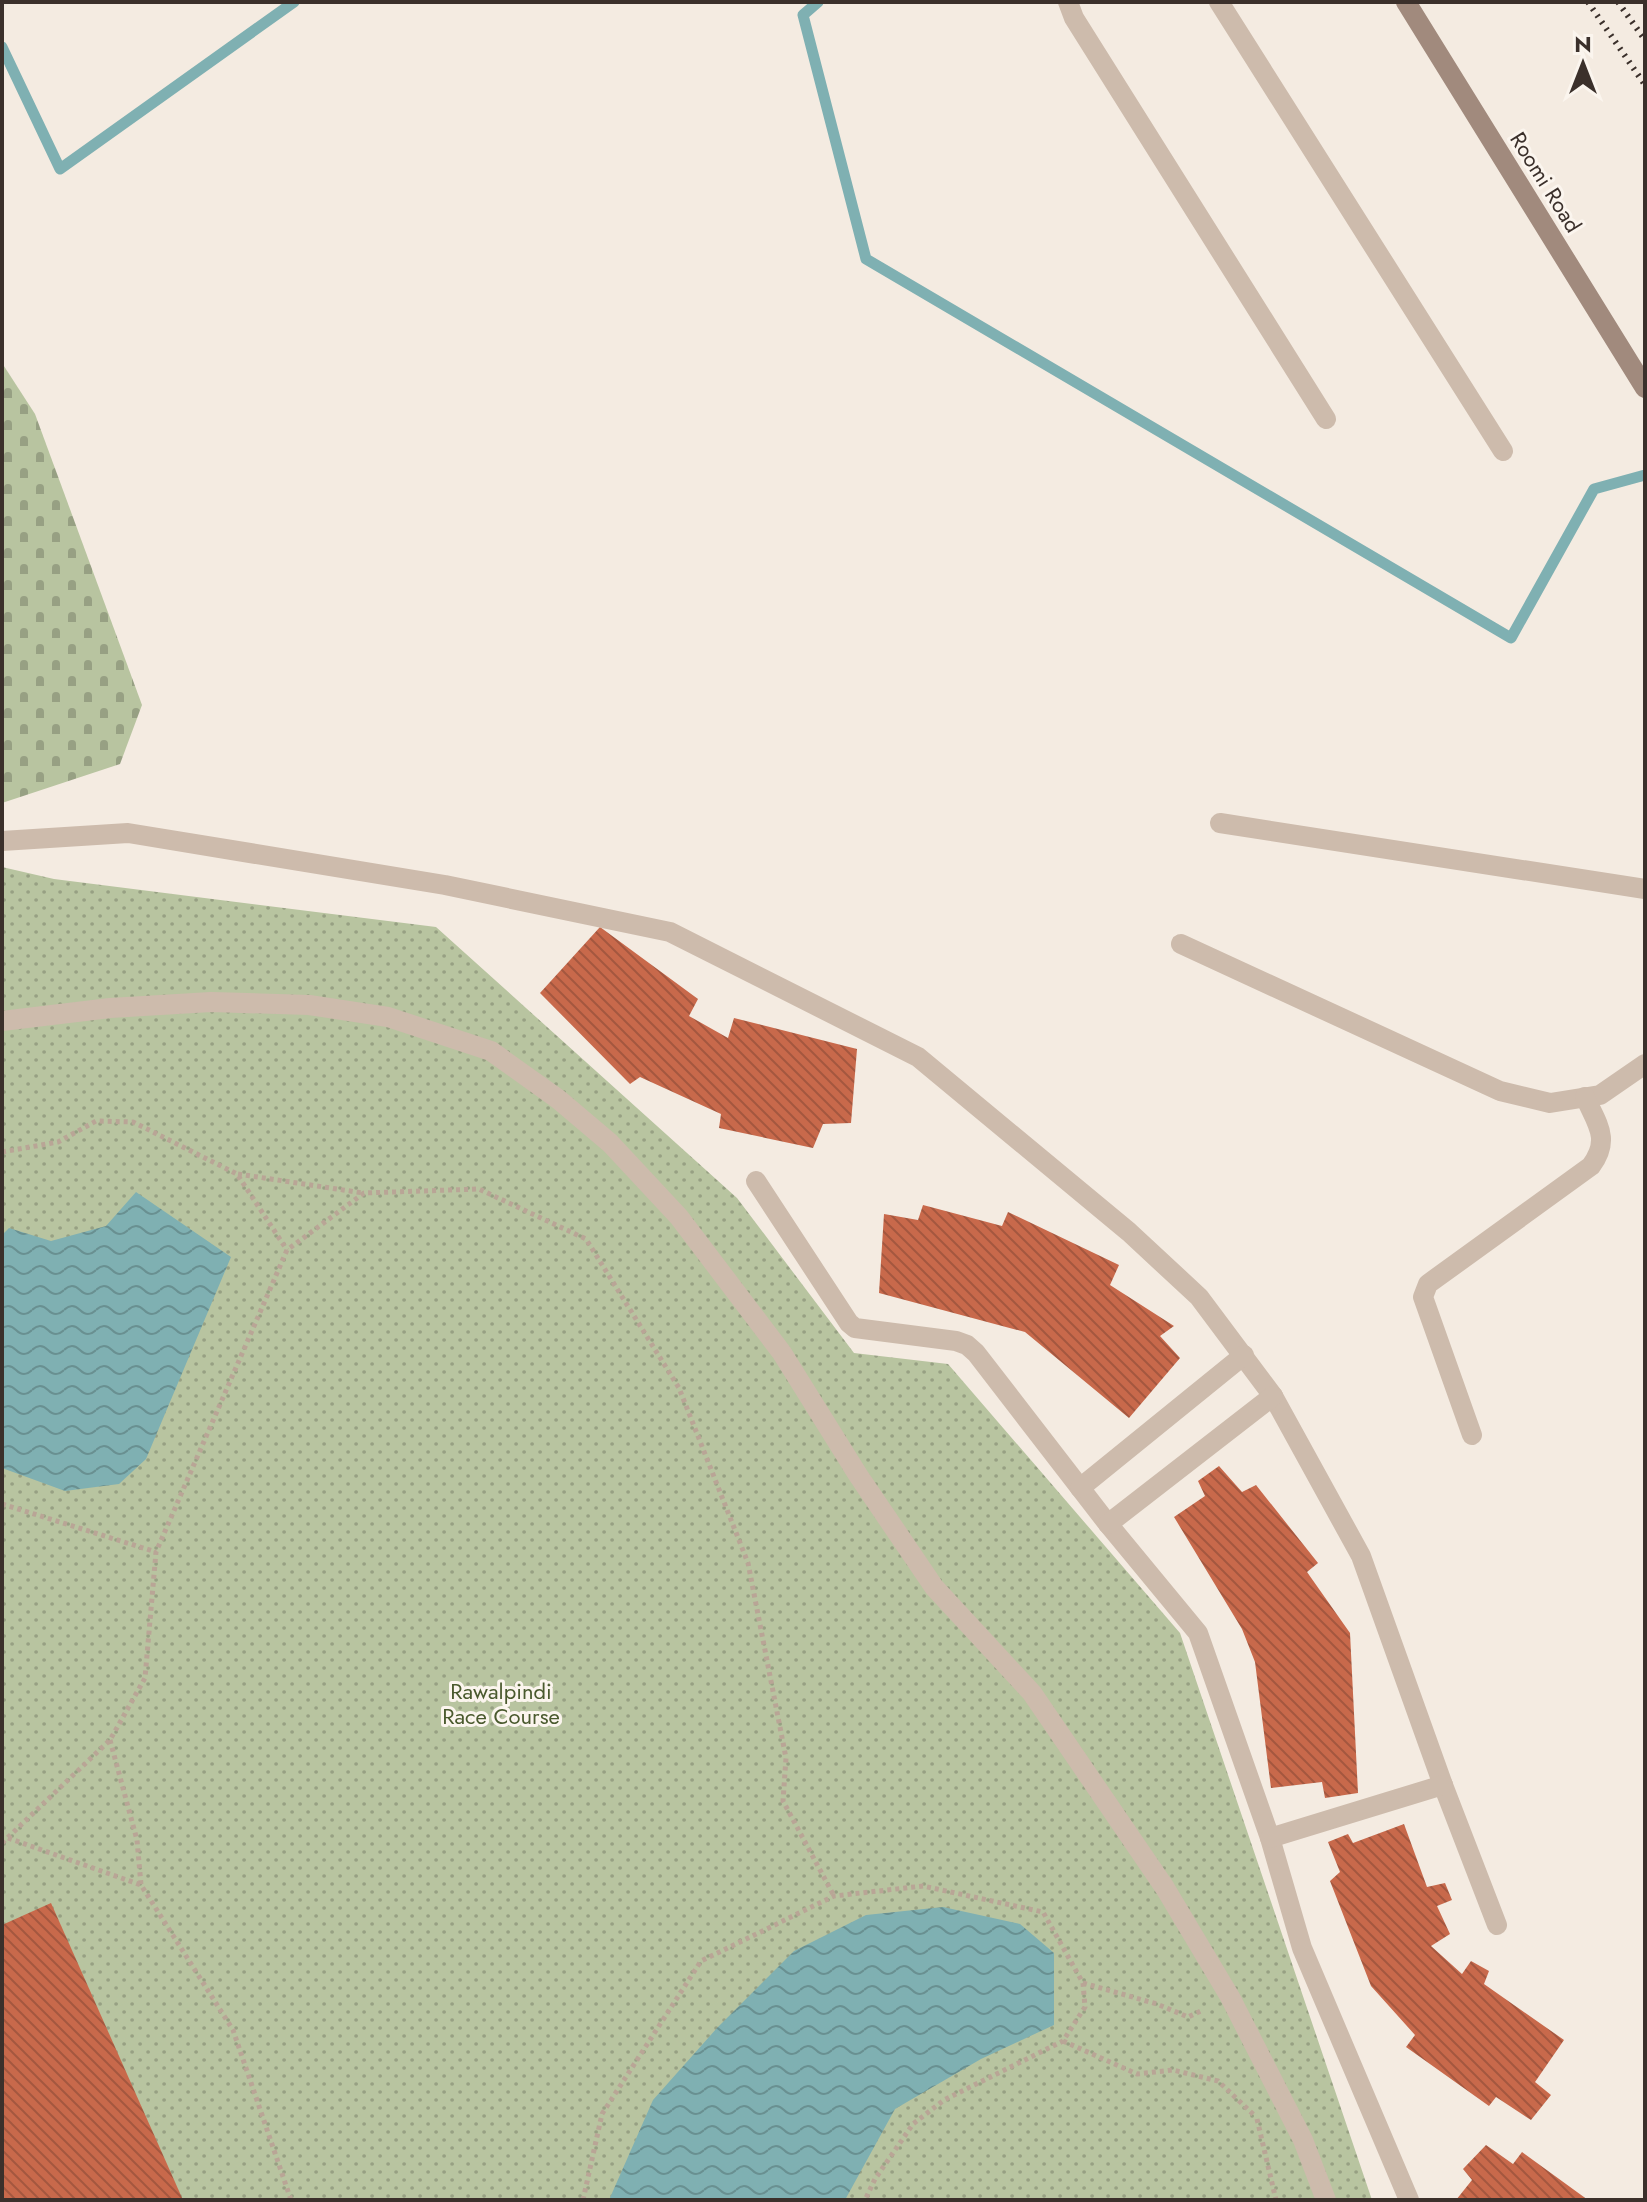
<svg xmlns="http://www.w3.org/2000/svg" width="1647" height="2202" font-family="Jost,sans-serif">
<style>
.cemetery{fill:url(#cemetery-stones)}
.park{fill:url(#park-dots)}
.water{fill:url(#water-waves)}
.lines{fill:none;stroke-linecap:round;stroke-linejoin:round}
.stream{stroke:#7fb0b2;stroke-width:11}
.building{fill:url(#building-back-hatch)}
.path{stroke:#b9a596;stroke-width:5;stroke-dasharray:4 4;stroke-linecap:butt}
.lane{stroke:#cdbbac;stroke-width:20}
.street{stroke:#cdbbac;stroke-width:20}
.secondary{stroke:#a18a7d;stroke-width:20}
.rail{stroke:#3b302b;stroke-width:6;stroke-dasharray:2 6;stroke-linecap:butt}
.labels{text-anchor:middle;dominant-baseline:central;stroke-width:6;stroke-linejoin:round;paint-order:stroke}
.street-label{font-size:22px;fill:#3b302b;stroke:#fbf5ee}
.park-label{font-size:22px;fill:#4a5a2e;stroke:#fbf5ee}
</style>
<defs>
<pattern id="cemetery-stones" width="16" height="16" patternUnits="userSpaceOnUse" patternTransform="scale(2)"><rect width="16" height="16" fill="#b8c4a0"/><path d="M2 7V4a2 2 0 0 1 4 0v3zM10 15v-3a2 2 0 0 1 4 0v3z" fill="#97a083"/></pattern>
<pattern id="park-dots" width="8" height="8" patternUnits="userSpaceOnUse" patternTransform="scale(2)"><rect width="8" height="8" fill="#b8c4a0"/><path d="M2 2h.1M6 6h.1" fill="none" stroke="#97a083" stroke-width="1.8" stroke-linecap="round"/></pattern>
<pattern id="water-waves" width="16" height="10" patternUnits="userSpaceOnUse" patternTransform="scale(2)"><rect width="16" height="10" fill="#7fb0b2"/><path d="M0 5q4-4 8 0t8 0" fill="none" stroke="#699091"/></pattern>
<pattern id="building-back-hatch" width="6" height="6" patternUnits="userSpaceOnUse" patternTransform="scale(2)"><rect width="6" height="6" fill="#c8694b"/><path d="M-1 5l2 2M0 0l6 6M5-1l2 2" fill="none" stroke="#a4573f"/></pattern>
</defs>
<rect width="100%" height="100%" fill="#f4ebe1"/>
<!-- cemetery -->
<polygon class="cemetery" points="2,363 35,414 142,705 120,764 2,803"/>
<!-- park -->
<polygon class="park" points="2,867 54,879 436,927 737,1198 854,1353 948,1364 1180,1633 1372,2200 2,2200"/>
<!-- water -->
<g class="water">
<polygon points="136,1192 231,1257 146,1459 119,1484 65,1491 2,1468 2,1235 9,1228 51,1241 106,1226"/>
<polygon points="943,1907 1020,1924 1054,1953 1054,2025 981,2059 895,2109 845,2200 609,2200 653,2100 717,2028 794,1951 866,1915"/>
</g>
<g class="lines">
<!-- stream -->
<g class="stream">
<polyline points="818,2 803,15 866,259 1511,638 1594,489 1645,475"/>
<polyline points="2,47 60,169 294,2"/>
</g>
</g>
<!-- building -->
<g class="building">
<polygon points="600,927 698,999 689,1016 728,1038 734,1018 857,1049 851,1123 823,1124 813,1148 719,1128 721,1114 640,1077 630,1084 540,993"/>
<polygon points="923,1205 1002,1226 1008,1212 1119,1265 1110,1285 1174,1326 1160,1336 1180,1358 1129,1418 1025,1332 879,1293 884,1214 918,1220"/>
<polygon points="1219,1466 1242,1492 1256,1485 1318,1563 1307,1572 1350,1633 1358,1793 1325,1798 1322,1782 1271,1788 1255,1662 1242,1629 1174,1517 1205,1496 1198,1481"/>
<polygon points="1404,1824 1427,1887 1445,1883 1452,1900 1437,1906 1450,1934 1431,1946 1462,1974 1471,1961 1489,1971 1484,1984 1564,2040 1535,2082 1551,2095 1531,2120 1496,2097 1489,2106 1406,2047 1415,2035 1371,1986 1330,1881 1340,1872 1328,1842 1348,1834 1353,1843"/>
<polygon points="51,1903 183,2200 2,2200 2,1925"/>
<polygon points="1486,2145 1513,2164 1522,2152 1588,2200 1456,2200 1472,2180 1463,2169"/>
</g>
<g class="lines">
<!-- path -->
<g class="path">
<polyline points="2,1152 58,1142 96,1121 133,1122 237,1174 287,1250"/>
<polyline points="238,1174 363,1193"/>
<polyline points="2,1504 156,1552"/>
<polyline points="110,1740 137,1840 141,1885"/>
<polyline points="8,1838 141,1885 233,2030 291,2200"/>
<polyline points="2,1843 110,1740 145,1678 156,1552 287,1250 364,1193 479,1189 586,1239 679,1388 748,1563 786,1758 783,1801 834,1896"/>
<polyline points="1083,1983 1157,2004 1188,2017 1203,2010"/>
<polyline points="1063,2041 1137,2074 1173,2070 1218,2081 1256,2117"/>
<polyline points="1257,2119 1276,2200"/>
<polyline points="583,2200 602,2114 701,1961 834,1896 923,1886 1043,1912 1083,1983 1085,2007 1063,2041 944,2100 913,2124 875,2179 865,2200"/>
</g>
<!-- lane -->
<g class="lane">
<polyline points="2,841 128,833 445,885 670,932 918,1057 1129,1232 1199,1297 1273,1396 1361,1556 1443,1785 1497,1925"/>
<polyline points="756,1181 849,1323 855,1328 956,1341 967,1345 976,1353 1108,1524 1198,1633 1270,1838 1302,1948 1409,2200"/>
<polyline points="1080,1488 1244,1355"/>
<polyline points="1108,1524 1273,1396"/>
<polyline points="1270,1838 1443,1785"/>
</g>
<!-- street -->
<g class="street">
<polyline points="1068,2 1074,18 1326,419"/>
<polyline points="1219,2 1503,451"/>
<polyline points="1220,823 1645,889"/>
<polyline points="1181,944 1500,1091 1550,1103 1600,1095 1645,1064"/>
<polyline points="2,1021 110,1008 211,1002 309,1005 388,1017 491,1051 558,1099 610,1143 679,1217 782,1353 858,1475 934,1587 1032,1693 1165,1888 1230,1997 1303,2140 1326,2200"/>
<path d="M1472,1435L1423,1297L1428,1284L1591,1166C1611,1139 1597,1124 1585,1097"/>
</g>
<!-- secondary -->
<polyline class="secondary" points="1406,2 1645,388"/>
<!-- rail -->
<g class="rail">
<polyline points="1588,2 1645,85"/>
<polyline points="1618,2 1645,40"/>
</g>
</g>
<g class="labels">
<!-- street labels -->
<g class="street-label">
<text transform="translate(1546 182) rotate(58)">Roomi Road</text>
</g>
<!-- park labels -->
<g class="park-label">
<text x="501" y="1691">Rawalpindi<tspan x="501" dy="25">Race Course</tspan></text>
</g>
</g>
<!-- border -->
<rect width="1647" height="2202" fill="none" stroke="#3b302b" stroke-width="8"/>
<!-- north arrow -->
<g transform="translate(1583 64)" stroke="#fbf5ee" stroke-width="6" paint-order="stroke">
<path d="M0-6L14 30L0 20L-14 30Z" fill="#3b302b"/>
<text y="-12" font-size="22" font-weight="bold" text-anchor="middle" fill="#3b302b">N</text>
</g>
</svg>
